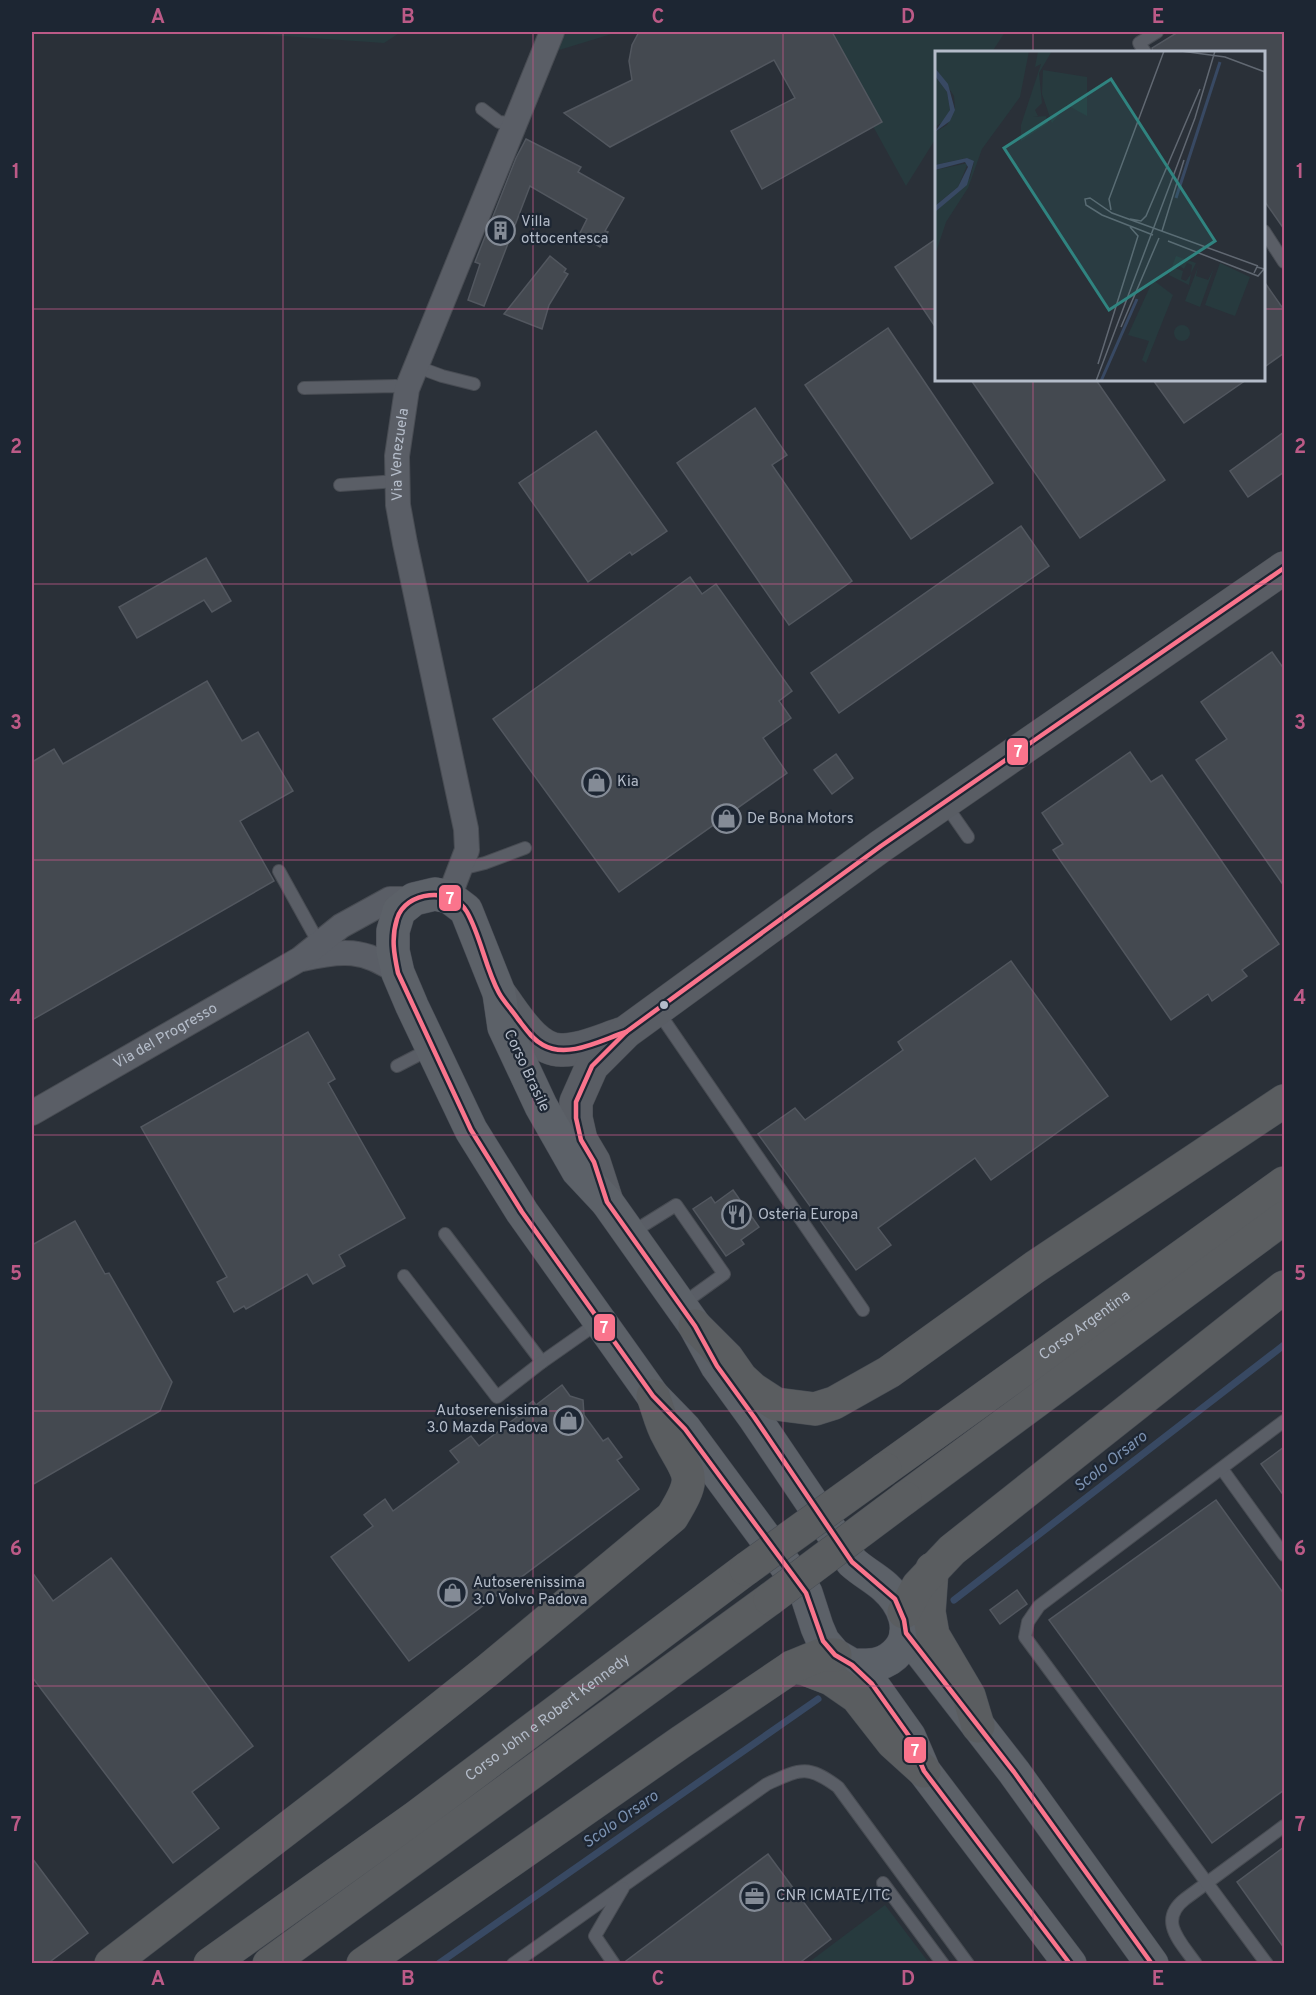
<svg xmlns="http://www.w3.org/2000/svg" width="1316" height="1995" font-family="Overpass,sans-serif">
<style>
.green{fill:#273a3e}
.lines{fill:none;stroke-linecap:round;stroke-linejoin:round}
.stream{stroke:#384963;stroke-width:7}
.building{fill:#444950;stroke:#52575f;stroke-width:1.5}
.lane-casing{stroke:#484c53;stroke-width:14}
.street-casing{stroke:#484c53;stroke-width:26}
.secondary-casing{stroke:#484c53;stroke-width:34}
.primary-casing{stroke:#484c55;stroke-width:34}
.highway-casing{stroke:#474c53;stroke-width:34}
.lane{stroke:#5a5e66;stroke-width:12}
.street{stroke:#5a5e66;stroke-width:24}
.secondary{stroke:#595d64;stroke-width:33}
.primary{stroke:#5c6168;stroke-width:33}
.highway{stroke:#5a5d60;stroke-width:33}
.highway-bridge-casing{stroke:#474c53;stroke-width:34;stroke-linecap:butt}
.highway-bridge{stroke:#5a5d60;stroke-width:33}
.bus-1-casing{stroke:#1d2633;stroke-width:9}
.bus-1{stroke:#fa748c;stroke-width:4.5}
.grid{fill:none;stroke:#bc5a87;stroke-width:1.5;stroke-opacity:0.55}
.bus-dot{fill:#b4bcc9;stroke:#1d2633;stroke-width:2}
.labels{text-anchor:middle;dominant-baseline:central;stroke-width:4.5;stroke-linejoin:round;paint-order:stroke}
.poi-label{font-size:15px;fill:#b4bcc9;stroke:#1d2633;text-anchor:start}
.street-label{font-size:15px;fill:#b4bcc9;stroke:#1d2633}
.water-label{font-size:16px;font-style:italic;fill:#7c92b1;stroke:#1d2633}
.inset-river{fill:none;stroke:#384963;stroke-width:3}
.inset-road{fill:none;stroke:#616872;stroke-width:1.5}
.view{fill:#308480;fill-opacity:0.15;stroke:#308480;stroke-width:3}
.inset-edge{fill:none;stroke:#b4bcc9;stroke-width:3}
.line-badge{stroke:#1d2633;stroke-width:2}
.badge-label{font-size:16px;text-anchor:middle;font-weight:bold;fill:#fff}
.neatline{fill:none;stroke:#bc5a87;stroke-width:2}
.grid-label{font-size:20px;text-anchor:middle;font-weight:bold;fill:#bc5a87}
</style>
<rect width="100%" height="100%" fill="#2a3038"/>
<!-- green -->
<g class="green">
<polygon points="225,32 401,32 384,43"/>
<polygon points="563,32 618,32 556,51"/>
<polygon points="821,32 1005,32 992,52 936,52 936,138 906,186"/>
<polygon points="885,1905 929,1963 808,1963"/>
</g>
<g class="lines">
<!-- stream -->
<g class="stream">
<polyline points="954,1600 1284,1345"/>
<polyline points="438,1964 818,1699"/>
</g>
</g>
<!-- building -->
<g class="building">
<polygon points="639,32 832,32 882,122 762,189 731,131 795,98 774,60 610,147 564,113 632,80 629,61 632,45"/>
<polygon points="1178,32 1284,32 1284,229 1263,199 1263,52 1153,52 1152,48"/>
<polygon points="526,139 581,167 578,172 624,198 605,231 608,232 600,247 579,235 587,219 530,186 484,306 468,300 480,264 475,262 516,158"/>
<polygon points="936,239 936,328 895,267"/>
<polygon points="550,256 566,269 564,272 568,274 549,305 542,329 504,314"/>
<polygon points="1263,280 1284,310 1284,353 1263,368"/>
<polygon points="888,328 993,483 911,539 805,385"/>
<polygon points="971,380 1096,380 1165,480 1080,538"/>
<polygon points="1153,380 1246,380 1184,423"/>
<polygon points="755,408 787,455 772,465 852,581 789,625 677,463"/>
<polygon points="596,431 667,531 632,555 630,552 588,582 519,483"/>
<polygon points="1284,432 1284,472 1248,497 1230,471"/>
<polygon points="1021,526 1049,566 839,713 811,673"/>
<polygon points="206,558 231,601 212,612 204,600 137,638 119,607"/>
<polygon points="690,577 702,594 716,584 792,691 779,701 791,718 763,738 787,773 619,892 493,719"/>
<polygon points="1272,652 1284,669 1284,886 1196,760 1227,739 1201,702"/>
<polygon points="207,681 242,741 258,732 293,791 240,821 274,881 32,1020 32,762 54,749 63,764"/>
<polygon points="1130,752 1151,782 1162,775 1279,944 1242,970 1247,976 1212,1001 1208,994 1171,1020 1053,850 1063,844 1042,813"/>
<polygon points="836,754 853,778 832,794 814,770"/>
<polygon points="1011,961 1108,1096 991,1180 975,1158 878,1228 891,1245 856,1270 758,1134 795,1108 805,1120 903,1050 898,1042"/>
<polygon points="308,1032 335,1079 328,1083 405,1218 339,1255 345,1266 313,1284 307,1274 246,1309 244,1306 234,1312 217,1282 227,1277 141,1127"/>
<polygon points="733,1190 759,1227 741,1240 744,1244 726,1256 693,1209 711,1197 715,1203"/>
<polygon points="75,1221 105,1274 109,1273 172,1382 160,1411 32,1485 32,1245"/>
<polygon points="562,1385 570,1396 583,1400 584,1415 603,1441 608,1438 622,1457 617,1460 639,1489 409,1661 331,1557 373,1526 364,1515 385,1499 393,1511 459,1462 450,1451 471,1436 479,1446 517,1417 515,1415 533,1401 536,1405"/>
<polygon points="1284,1447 1284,1496 1261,1464"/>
<polygon points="1216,1500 1284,1594 1284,1790 1212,1843 1049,1620"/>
<polygon points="111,1558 253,1746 192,1792 219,1828 173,1863 32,1677 32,1572 53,1601"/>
<polygon points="1017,1590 1027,1604 1000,1624 990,1610"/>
<polygon points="1284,1847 1284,1948 1237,1882"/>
<polygon points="768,1854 831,1939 798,1964 622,1964"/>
<polygon points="32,1858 88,1933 47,1964 32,1964"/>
</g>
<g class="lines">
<defs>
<g id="lane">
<polyline points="1145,52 1139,43 1157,32"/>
<polyline points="482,109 499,122 515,123"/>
<polyline points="1264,231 1284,262"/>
<polyline points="415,366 442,376 474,384"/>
<polyline points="304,388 396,386 407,389"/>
<polyline points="340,485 397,481"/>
<polyline points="945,804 968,837"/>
<polyline points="461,869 485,863 525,848"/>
<polyline points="279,871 321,947"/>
<polyline points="657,1010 863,1310"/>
<polyline points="397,1066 430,1049"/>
<polyline points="631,1233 676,1205 724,1274 681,1305"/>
<polyline points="445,1234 542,1362 599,1322"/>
<polyline points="404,1276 497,1397 542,1362"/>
<polyline points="1222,1469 1284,1555"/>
<polyline points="883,1883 943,1964"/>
<path d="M513,1964L767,1784C800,1769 807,1764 838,1787L968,1964"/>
<polyline points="614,1964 595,1936 623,1888"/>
<path d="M1196,1964C1181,1942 1157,1921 1185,1899L1284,1826"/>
<polyline points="1267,1964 1025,1637 1028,1622 1039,1606 1284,1421"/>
</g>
<g id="street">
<path id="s1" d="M449,897L467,850L466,829L405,543L398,505L397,456L407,389L552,32"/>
<path d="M302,959C341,950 365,948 398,973"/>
<path id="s2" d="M32,1113L300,959L341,926L390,899H414"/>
</g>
<g id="secondary">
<path d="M499,993C514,1012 535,1052 563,1050C582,1050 603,1040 621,1034"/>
<polyline points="607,1202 594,1162 581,1140 576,1118 576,1102 592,1066 626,1032 881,846 1284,568"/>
</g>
<g id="primary">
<polyline points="906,1633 1014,1772 1152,1964"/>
<path d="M852,1665C871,1666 886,1666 899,1650C915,1630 903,1603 885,1587C875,1578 863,1572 852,1562L754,1417L717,1366L695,1326L607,1202L578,1171L541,1106L504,1027L499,993L466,910L449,897L435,894L414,899L399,911L393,931V951L398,973L412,1006L471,1130L522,1212L653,1396L685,1429L806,1593L817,1627L823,1641L835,1655L852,1665L872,1684L909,1736L924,1771L1070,1964"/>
</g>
<g id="highway">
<polyline points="695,1326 727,1358 741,1378 753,1389 776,1404 815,1409 834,1403 889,1372 1035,1267 1284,1101"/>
<path id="s3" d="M885,1469L1284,1183"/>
<polyline points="905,1498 1284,1218"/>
<polyline points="932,1569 929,1612 933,1635 969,1696 978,1726"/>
<polyline points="904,1612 918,1586 952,1550 1284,1287"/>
<polyline points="792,1667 805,1669 831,1679 857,1697 893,1743 924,1771"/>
<path d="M111,1964L340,1788L488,1670L672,1517C699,1473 689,1477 668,1436C661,1424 658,1409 653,1396"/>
<path id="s4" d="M210,1964L416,1817L746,1569"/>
<polyline points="269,1964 770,1599"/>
<polyline points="363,1964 681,1742 792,1667 821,1655 835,1655"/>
</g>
</defs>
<!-- lane casing -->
<use href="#lane" class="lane-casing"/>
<!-- street casing -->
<use href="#street" class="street-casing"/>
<!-- secondary casing -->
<use href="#secondary" class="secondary-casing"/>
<!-- primary casing -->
<use href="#primary" class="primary-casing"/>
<!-- highway casing -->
<use href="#highway" class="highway-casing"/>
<!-- lane -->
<use href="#lane" class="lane"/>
<!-- street -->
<use href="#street" class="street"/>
<!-- secondary -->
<use href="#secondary" class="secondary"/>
<!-- primary -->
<use href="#primary" class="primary"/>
<!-- highway -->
<use href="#highway" class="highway"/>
<defs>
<g id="highway-bridge">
<polyline points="746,1569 885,1469"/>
<polyline points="770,1599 905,1498"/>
</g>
</defs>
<!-- highway-bridge casing -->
<use href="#highway-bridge" class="highway-bridge-casing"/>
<!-- highway-bridge -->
<use href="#highway-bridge" class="highway-bridge"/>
<defs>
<g id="bus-1">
<path d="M626,1032C601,1040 568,1059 543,1045C532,1039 525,1028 518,1019C512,1010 504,1002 499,993C485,967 481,937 467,912C452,886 405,891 397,919C391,938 394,954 398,973L471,1130L522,1212L653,1396L685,1429L806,1593L823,1641L835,1655L852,1665L872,1684L909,1736L924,1771L1070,1964"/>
<polyline points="1152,1964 1014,1772 906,1633 904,1620 895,1599 852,1562 754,1417 717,1366 695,1326 607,1202 594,1162 581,1140 576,1118 576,1102 592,1066 626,1032 881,846 1284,568"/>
</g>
</defs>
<!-- bus-1 casing -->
<use href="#bus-1" class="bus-1-casing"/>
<!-- bus-1 -->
<use href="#bus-1" class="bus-1"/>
</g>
<!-- grid -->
<path class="grid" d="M283,32V1964M533,32V1964M783,32V1964M1033,32V52M32,309H936M1264,309H1284M1033,380V1964M32,584H1284M32,860H1284M32,1135H1284M32,1411H1284M32,1686H1284"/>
<!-- icons -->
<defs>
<symbol id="building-ring" viewBox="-11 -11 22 22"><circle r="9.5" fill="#1d2633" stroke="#848b96" stroke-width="1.5"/><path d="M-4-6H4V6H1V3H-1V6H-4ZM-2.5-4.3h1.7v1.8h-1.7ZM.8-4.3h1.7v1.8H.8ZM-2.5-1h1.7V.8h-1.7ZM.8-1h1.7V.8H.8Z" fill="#848b96"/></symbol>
<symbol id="shop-ring" viewBox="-11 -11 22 22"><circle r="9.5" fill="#1d2633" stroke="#848b96" stroke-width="1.5"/><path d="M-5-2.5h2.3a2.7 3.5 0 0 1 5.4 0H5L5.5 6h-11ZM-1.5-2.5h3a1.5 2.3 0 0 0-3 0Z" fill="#848b96"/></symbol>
<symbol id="restaurant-ring" viewBox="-11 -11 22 22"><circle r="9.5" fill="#1d2633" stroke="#848b96" stroke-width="1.5"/><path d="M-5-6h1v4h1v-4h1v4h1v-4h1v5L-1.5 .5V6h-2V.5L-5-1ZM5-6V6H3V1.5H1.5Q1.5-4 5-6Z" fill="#848b96"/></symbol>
<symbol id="office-ring" viewBox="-11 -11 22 22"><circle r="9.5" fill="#1d2633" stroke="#848b96" stroke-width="1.5"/><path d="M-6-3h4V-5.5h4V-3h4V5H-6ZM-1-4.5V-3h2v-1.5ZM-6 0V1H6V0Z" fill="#848b96"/></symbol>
</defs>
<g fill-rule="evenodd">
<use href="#building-ring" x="484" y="214" width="33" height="33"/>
<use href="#shop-ring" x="580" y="766" width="33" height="33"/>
<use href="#shop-ring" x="710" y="802" width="33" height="33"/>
<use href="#restaurant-ring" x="720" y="1198" width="33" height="33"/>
<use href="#shop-ring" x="552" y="1404" width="33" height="33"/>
<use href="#shop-ring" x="436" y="1576" width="33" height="33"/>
<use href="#office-ring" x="738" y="1880" width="33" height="33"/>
</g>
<!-- markers -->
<circle class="bus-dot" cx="664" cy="1005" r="5"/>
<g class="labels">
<!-- poi labels -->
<g class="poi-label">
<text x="521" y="222">Villa<tspan x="521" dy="17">ottocentesca</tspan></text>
<text x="617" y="782">Kia</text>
<text x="747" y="819">De Bona Motors</text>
<text x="758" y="1215">Osteria Europa</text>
<text x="548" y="1411" text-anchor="end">Autoserenissima<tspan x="548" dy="17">3.0 Mazda Padova</tspan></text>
<text x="473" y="1583">Autoserenissima<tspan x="473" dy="17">3.0 Volvo Padova</tspan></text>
<text x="776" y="1896">CNR ICMATE/ITC</text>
</g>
<!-- street labels -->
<g class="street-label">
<text stroke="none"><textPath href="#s1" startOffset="453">Via Venezuela</textPath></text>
<text stroke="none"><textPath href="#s2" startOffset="154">Via del Progresso</textPath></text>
<text transform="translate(526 1071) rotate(65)">Corso Brasile</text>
<text stroke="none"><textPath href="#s3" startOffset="246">Corso Argentina</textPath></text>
<text stroke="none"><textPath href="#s4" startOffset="418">Corso John e Robert Kennedy</textPath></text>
</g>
<!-- water labels -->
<g class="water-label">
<text transform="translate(1111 1462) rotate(-38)">Scolo Orsaro</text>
<text transform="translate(621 1820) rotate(-35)">Scolo Orsaro</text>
</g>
</g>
<!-- overview -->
<g transform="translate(935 51)">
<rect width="330" height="330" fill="#2a3038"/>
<path d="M0,0H94L85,46L47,98L33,137L11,171L0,204V161L35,127L39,111L32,107L0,114V81L12,74L20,57L19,45L0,16ZM103,0H117L104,22L107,52L100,59L103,65L98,66L111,65L113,72L86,90V74L106,13L100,16ZM108,19L152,26V65L132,54L117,72L107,43ZM0,25L12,41L15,59L11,69L0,76ZM33,112L23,136L0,155V119ZM241,205L261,212L256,222L257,214L252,212L249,218L242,213L240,217L248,220L246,228L251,230L256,223L254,234L234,224ZM285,212L315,226L300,265L270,254ZM263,216L261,225L273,229L279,217L265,256L250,250ZM218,229L238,244L211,312L207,309L214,290L193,284ZM239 282a8 8 0 1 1 16 0a8 8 0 1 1-16 0Z" fill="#273a3e"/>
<path d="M0,17L13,33L20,59L15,70L0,81L15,59L12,41L0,25ZM32,107L39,110L32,134L0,161V155L23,136L33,116L30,111L0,119V114Z" fill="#384963"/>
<path class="inset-river" d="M241,147L285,11M166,330L202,248"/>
<path class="inset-road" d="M246,0L290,6L330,21M176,159L174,148L229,0M195,168L206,170L211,165L265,38M227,180L249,109M218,184L167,164L151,154L150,148L155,147L177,162L323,215M233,190L323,225L329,218L322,216L319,222M186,276L224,187M163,313L203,185L195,176M161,330L260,67L280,0"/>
<path class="view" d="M176,28L280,190L174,259L69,97Z"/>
<rect width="330" height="330" class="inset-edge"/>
</g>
<g class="line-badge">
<rect x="1006" y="737" width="23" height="29" rx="6" fill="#fa748c"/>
<rect x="438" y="884" width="24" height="28" rx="6" fill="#fa748c"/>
<rect x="593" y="1313" width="23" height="29" rx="6" fill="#fa748c"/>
<rect x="903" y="1736" width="24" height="28" rx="6" fill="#fa748c"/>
</g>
<g class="badge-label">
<text x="1018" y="757">7</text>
<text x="450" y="904">7</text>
<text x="604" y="1333">7</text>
<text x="915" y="1756">7</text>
</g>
<!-- border -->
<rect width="1316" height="1995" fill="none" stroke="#1d2633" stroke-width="66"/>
<rect x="33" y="33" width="1250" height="1929" class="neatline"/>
<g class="grid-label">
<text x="158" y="23">A</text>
<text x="408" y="23">B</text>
<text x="658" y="23">C</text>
<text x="908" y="23">D</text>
<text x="1158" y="23">E</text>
<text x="16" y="178">1</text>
<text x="1300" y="178">1</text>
<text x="16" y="453">2</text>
<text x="1300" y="453">2</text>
<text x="16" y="729">3</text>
<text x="1300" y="729">3</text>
<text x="16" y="1004">4</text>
<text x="1300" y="1004">4</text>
<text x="16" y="1280">5</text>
<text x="1300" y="1280">5</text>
<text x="16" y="1555">6</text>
<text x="1300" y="1555">6</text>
<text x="16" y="1831">7</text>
<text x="1300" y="1831">7</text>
<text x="158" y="1985">A</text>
<text x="408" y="1985">B</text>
<text x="658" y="1985">C</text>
<text x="908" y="1985">D</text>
<text x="1158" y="1985">E</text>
</g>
</svg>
